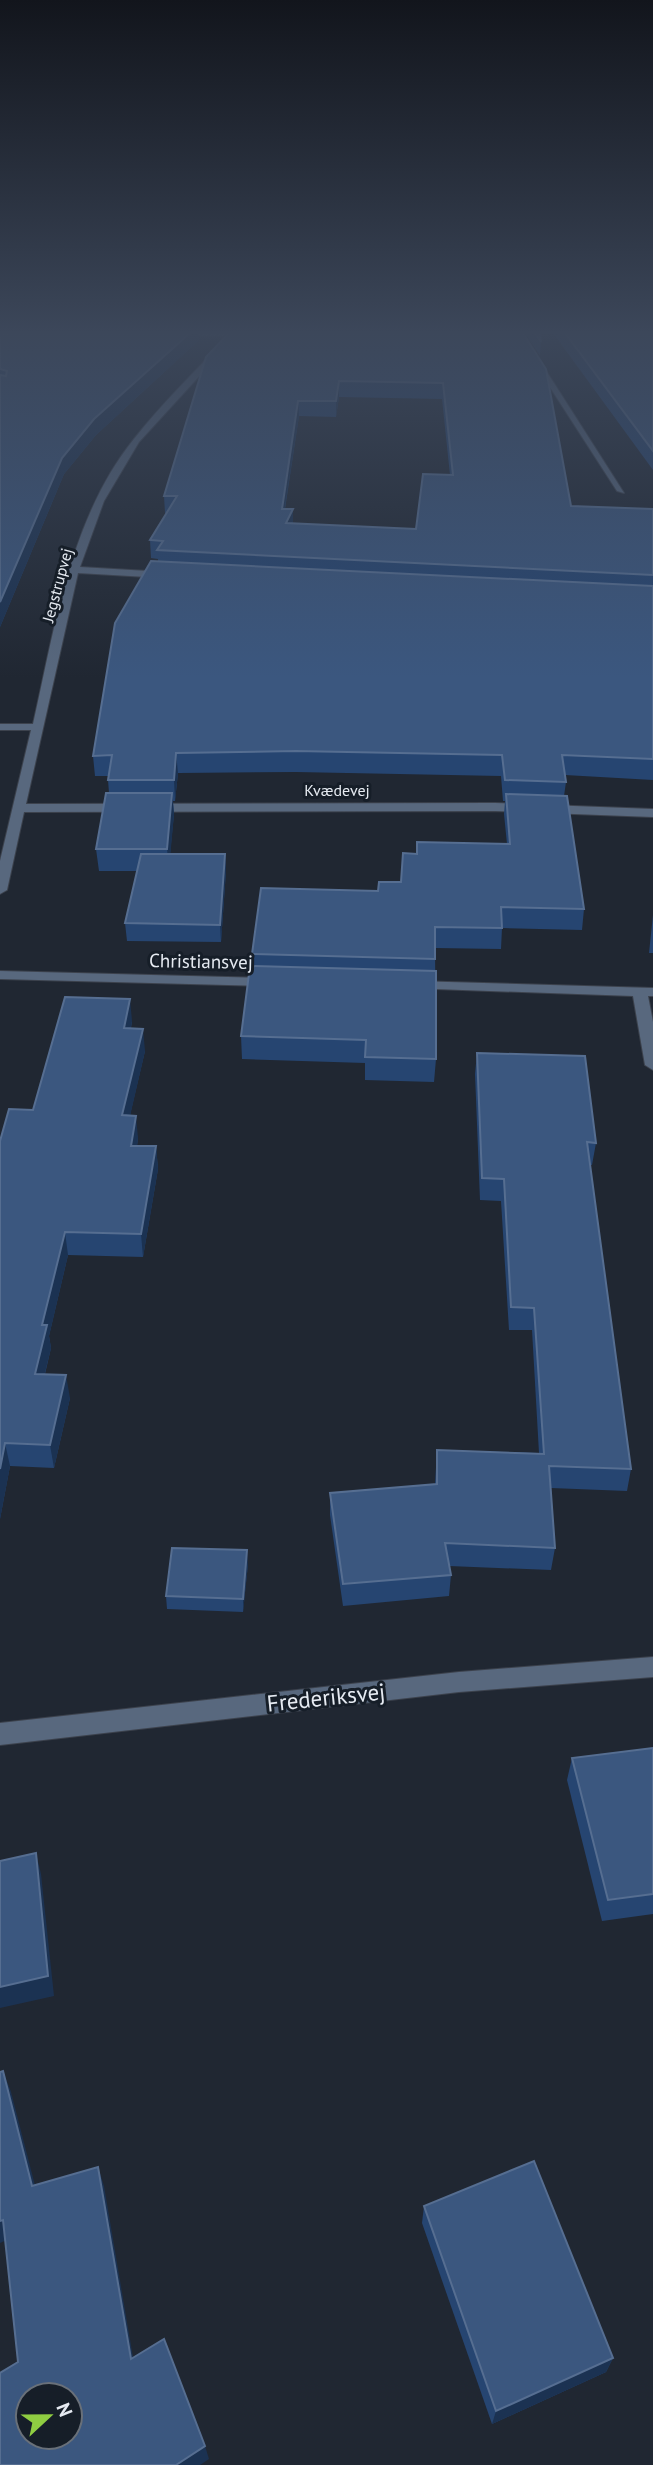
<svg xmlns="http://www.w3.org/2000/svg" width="653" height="2465" font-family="'PT Sans',sans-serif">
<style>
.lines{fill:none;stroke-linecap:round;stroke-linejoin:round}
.minor-casing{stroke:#3c424d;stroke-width:2}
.minor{fill:#58687e;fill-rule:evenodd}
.wall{fill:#264571;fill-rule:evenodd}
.shaded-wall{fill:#1b3252}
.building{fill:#3b577f;stroke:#566e91;stroke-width:2;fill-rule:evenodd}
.labels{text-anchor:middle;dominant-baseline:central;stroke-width:6;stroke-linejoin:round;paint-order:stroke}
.far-street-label{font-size:16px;fill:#e6ebf2;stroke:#161e28}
.street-label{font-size:19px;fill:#e6ebf2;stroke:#161e28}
.near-street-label{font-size:23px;fill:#e6ebf2;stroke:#161e28}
</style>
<rect width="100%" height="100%" fill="#202732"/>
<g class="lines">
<defs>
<g id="minor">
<path d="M177,333L244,334L236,336L139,442L104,501L80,567L165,572L170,575L165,578L78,573L26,804L495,803L653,809V817L495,811L24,812L7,890L0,894V861L31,730H0V724H33C55,628 70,518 134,439C162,403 197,370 228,336H175Z"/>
<polygon points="515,333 522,333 624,493 617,491"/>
<polygon points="0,971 269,978 276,982 269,986 0,979"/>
<polygon points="413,981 653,988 653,996 648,996 653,1022 653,1070 645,1065 633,996 408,988 406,985"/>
<polygon points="653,1657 653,1677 459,1692 0,1745 0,1723 459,1672"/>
</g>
</defs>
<!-- minor casing -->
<use href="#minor" class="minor-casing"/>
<!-- minor -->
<use href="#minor" class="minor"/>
</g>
<!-- wall -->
<g class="wall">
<polygon points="0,333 198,333 199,340 96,435 64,474 0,627"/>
<path d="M229,333H523L571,506L653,509V780L565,775L566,782L564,796L584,909L582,930L502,928L501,949L435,948L436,1059L434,1082L365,1080V1063L242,1059L241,1036L253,966L252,954L378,891L401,882L416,854L507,844L504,814L505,801H503L501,776L296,772L178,773L175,801H173L174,814L170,854H225L226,871L221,942L127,941L125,923L137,871H99L96,849L109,793L108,780L109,776H95L93,756L158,561V559L151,558L150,540L167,513H165L164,496ZM339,397L442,399L450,475L416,529L293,524L285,509L299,416L336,417Z"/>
<polygon points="525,333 540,333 541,342 540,356"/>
<polygon points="553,333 653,333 653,470"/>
<polygon points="653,915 653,953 649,953"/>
<polygon points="132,1021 131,1028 145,1051 130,1115 138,1138 137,1146 156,1146 158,1169 143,1257 68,1255 49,1336 51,1348 45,1374 70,1398 54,1468 10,1466 0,1519 0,1141 33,1110"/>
<polygon points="477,1053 596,1143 592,1165 590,1165 631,1469 627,1491 551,1488 555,1548 551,1570 449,1566 451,1575 449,1596 343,1606 330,1515 330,1493 435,1484 437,1450 539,1453 532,1330 509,1330 501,1201 480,1200 475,1074"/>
<polygon points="248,1564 243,1612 167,1609 166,1596"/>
<polygon points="653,1748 653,1914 602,1921 567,1780 572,1758"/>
<polygon points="424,2206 613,2358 606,2372 492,2424 422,2223"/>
</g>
<!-- shaded-wall -->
<g class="shaded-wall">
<polygon points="190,333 198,333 199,340 96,435 64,474 0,627 0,602 62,458 94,419"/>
<polygon points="339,381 339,397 336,417 336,401"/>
<polygon points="298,401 299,416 282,526 282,509"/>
<polygon points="293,509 293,527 286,523"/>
<polygon points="176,753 178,773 175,801 174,780"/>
<polygon points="172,793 174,814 169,870 167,849"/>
<polygon points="225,854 226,871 221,942 220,925"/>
<polygon points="130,999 132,1021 126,1050 124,1028"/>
<polygon points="143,1029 145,1051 125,1138 122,1115"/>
<polygon points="136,1116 138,1138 134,1169 131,1146"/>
<polygon points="156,1146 158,1169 143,1257 141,1234"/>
<polygon points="65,1232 68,1255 49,1336 51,1348 39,1397 35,1374 42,1325"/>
<polygon points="66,1375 70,1398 54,1468 50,1445"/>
<polygon points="5,1443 10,1466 0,1519 0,1469"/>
<polygon points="247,1550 248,1564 243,1612 243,1599"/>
<polygon points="36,1853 41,1874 54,1996 0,2008 0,1987"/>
<polygon points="3,2071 11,2092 40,2205 32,2186"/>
<polygon points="98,2167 104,2186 136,2375 131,2359"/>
<polygon points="3,2220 11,2238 0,2243 0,2221"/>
<polygon points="613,2358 606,2372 492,2424 496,2411"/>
<polygon points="205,2446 209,2459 200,2465 176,2465"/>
</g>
<!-- building -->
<g class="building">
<polygon points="16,333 190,333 94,419 62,458 0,602 0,375 6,376 7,371 0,369 0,334"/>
<path d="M229,333H523L546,369L571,506L653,509V575L157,550L163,541L150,540L177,496H164L206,357ZM339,381L443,383L453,475L423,474L416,529L286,523L293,509H282L298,401H336Z"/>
<polygon points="535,333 540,333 541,342"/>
<polygon points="565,333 653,333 653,451"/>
<polygon points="151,561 653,586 653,759 562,755 566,782 505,780 502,755 296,751 176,753 174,780 108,780 112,755 93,756 115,623"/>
<polygon points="106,793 172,793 167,849 96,849"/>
<polygon points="506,794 567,796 584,909 501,907 502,928 435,927 435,959 252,954 261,888 378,891 379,882 401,882 403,853 417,854 417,842 510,844"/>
<polygon points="141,854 225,854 220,925 125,923"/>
<polygon points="250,966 436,971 436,1059 365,1057 366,1040 241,1036"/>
<polygon points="65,997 130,999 124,1028 143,1029 122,1115 136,1116 131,1146 156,1146 141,1234 65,1232 42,1325 47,1325 35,1374 66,1375 50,1445 5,1443 0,1469 0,1141 9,1109 33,1110"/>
<polygon points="477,1053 585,1056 596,1143 587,1142 631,1469 549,1466 555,1548 445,1543 451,1575 343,1584 330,1493 437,1484 437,1450 544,1454 534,1308 511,1307 504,1179 482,1178"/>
<polygon points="172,1548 247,1550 243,1599 166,1596"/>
<polygon points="653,1748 653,1894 608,1900 572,1758"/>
<polygon points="36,1853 48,1976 0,1987 0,1861"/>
<path d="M3,2071L32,2186L98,2167L131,2359L164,2339L205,2446L176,2465H0V2373L18,2362L3,2220L0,2221V2072ZM28,2395H70V2437H28Z"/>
<polygon points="534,2161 613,2358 496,2411 424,2206"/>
</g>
<!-- sky -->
<linearGradient id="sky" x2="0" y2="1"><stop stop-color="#12151c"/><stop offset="0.49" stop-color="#3c475a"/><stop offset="1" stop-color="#3c475a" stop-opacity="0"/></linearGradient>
<rect width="653" height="678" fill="url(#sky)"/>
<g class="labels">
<!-- far-street labels -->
<g class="far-street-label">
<text transform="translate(57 585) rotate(-75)">Jegstrupvej</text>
<text x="337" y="790">Kvædevej</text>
</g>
<!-- street labels -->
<g class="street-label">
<text transform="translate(201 961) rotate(1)">Christiansvej</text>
</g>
<!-- near-street labels -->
<g class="near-street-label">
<text transform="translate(326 1697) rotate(-6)">Frederiksvej</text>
</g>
</g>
<!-- north arrow -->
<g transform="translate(49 2416) rotate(68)"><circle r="33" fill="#161e28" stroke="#697079" stroke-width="2"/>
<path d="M0-5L12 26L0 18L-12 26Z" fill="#8fcd42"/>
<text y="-10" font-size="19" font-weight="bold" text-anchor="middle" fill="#e6ebf2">N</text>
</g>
</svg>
